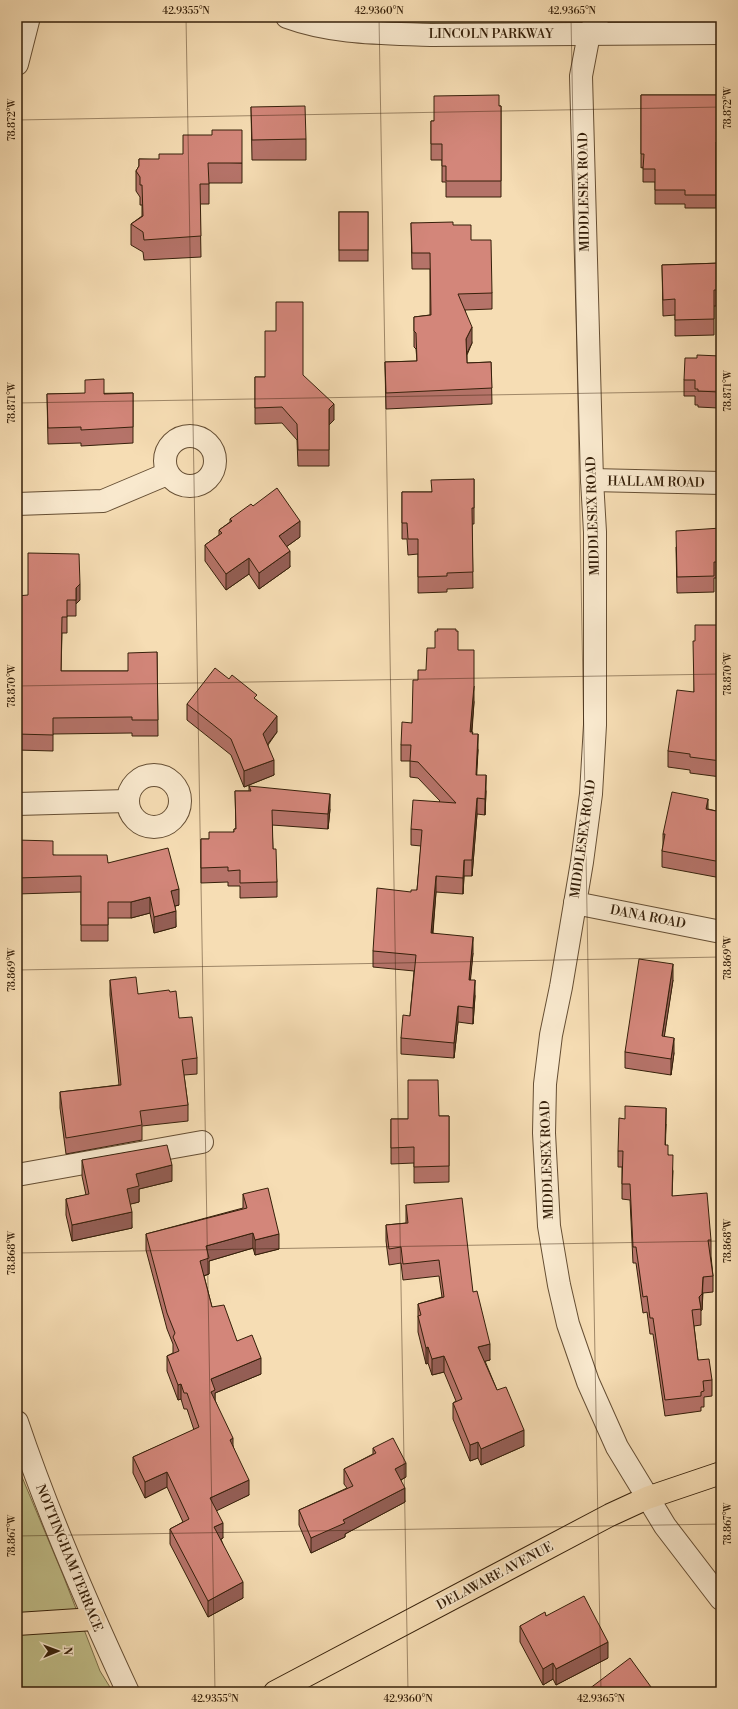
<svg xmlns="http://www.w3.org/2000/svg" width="738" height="1709" font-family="'Libre Bodoni',serif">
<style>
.grass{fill:url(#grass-tufts);stroke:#7c704a}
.park{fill:#c1bf8a;stroke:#7c704a}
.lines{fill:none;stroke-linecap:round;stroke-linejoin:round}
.minor-casing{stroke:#664f34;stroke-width:24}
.major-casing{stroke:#36200a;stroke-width:24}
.highway-casing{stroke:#36200a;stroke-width:24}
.minor{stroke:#f9e9ce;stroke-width:22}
.major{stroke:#f6ddb4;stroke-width:22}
.highway{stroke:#f6ddb4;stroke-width:22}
.wall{fill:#b57369;stroke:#36200a}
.shaded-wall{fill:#945e55;stroke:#36200a}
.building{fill:#d3867a;stroke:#36200a}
.ticks{fill:none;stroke:#36200a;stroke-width:1;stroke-opacity:0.45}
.labels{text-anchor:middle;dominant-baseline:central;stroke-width:3.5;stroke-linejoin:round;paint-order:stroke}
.street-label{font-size:13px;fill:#36200a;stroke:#f9e9ce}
.neatline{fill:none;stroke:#36200a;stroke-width:1.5}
.ticks-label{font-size:10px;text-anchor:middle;fill:#36200a}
</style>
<defs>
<pattern id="grass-tufts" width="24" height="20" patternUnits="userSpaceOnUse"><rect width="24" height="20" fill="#c1bf8a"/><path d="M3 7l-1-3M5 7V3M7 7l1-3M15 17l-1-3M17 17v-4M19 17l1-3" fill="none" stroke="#a6a476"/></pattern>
</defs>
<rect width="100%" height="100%" fill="#f6ddb4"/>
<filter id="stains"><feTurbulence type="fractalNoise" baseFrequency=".005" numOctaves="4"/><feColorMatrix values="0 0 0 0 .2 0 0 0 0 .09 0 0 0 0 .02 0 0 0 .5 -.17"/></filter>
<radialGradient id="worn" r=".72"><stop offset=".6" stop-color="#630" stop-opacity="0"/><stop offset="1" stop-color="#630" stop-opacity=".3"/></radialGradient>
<!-- grass -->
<g class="grass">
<polygon points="376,17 545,17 542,24 380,25"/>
<polygon points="630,17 721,17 721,26 635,25"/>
</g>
<!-- park -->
<polygon class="park" points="17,1465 63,1575 100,1671 113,1692 17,1692"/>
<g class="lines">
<defs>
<g id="minor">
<path d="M287,17C333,34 383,33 431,35L721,33"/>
<polyline points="598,17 589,34 581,76 592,480 595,532 595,725 591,794 582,862 561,987 551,1035 545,1084 544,1133 549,1226 559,1285 568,1324 588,1382 617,1447 665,1526 721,1599"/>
<polyline points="17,64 29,17"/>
<circle cx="190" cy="461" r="25"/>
<polyline points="592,480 721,483"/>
<polyline points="17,504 103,501 167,474"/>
<circle cx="154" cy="801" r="26"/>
<polyline points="17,804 127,801"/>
<polyline points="575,903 721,932"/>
<polyline points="17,1175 202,1142"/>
<path d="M17,1422C48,1514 87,1604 128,1692"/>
</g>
<polyline id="major" points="275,1692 610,1515 647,1498 721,1473"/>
<polyline id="highway" points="17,1624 94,1619"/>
</defs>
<!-- minor casing -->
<use href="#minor" class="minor-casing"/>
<!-- major casing -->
<use href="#major" class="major-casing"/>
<!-- highway casing -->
<use href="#highway" class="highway-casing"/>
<!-- minor -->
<use href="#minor" class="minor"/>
<!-- major -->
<use href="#major" class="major"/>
<!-- highway -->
<use href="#highway" class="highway"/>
</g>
<!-- wall -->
<g class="wall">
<polygon points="641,95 721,95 721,155 716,155 716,208 685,208 685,204 655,204 655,182 643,182 643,167 641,168"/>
<polygon points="499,106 501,106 501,197 446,197 446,182 442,182 442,160 431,160 431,121 434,121"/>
<polygon points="251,107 306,139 306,160 252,160"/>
<polygon points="139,159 242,163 242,183 209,183 209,204 200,204 201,257 144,260 143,252 131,245 131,224 142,216 142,205 140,205 140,197 136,191 136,171 139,166"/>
<rect x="339" y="212" width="29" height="49"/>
<polygon points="411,223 453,225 471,240 492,293 492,309 465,310 472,343 467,355 467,363 491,362 492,404 386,409 385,362 417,361 416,349 414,347 414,317 430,315 430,269 412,269"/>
<polygon points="721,263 721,306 714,306 714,335 675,336 675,315 663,316 662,265"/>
<polygon points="721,349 721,412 718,412 718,408 698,407 698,405 695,405 695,396 684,396 684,380 697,358 720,356"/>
<polygon points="303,375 334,420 329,425 329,466 298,466 297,440 282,423 255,424 255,377 265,377"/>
<polygon points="133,393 133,443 81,446 81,443 48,444 47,394"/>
<polygon points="474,479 474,524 472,524 473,588 447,589 447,592 418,593 418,554 408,555 407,539 402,539 402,492 431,492"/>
<polygon points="253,506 300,537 286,547 290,567 259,589 249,574 226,590 205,561 205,545 219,535 219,530 230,522 230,519"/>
<polygon points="721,528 721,578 714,578 714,592 677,593 676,547"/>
<polygon points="17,596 80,600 76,604 76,616 67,616 67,633 62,633 61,671 128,671 157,652 158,736 132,736 132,733 53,734 53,751 17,750"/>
<polygon points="721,625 721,777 690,773 690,770 668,767 668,751 694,692 695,641"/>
<polygon points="458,650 474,702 472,732 478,750 476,775 486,791 485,815 477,814 472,876 464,876 463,894 436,892 433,933 473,953 470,980 475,996 473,1024 458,1022 454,1058 401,1054 401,1038 410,1016 414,971 373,967 373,951 411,892 417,890 421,846 411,845 411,829 440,801 418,778 410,777 410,761 401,761 401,745 412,723 418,680 426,670"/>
<polygon points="257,700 277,732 268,745 274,775 244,787 231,755 187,720 187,704"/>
<polygon points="249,786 330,809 328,829 272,825 273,849 277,882 277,897 240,898 240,886 228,886 228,882 201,883 201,839 209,839 234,832 234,829 236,829 235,791 249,791"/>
<polygon points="708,809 721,812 721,878 662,867 662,851 663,845 663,834"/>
<polygon points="17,840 53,855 108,863 179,905 175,906 176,927 154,933 150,913 131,918 108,918 108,941 81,941 81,892 17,894"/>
<polygon points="110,980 138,994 179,1018 197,1058 197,1074 184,1075 188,1105 188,1121 142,1126 142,1140 66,1154 60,1108 60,1092 119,1085 110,995"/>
<polygon points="673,980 664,1036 674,1053 671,1075 625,1068 625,1052"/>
<polygon points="439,1116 449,1116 449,1182 414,1183 414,1163 391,1164 391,1119 408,1119"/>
<polygon points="666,1124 665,1145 673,1171 672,1196 711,1240 711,1256 713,1276 713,1292 703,1293 702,1310 701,1311 701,1325 694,1326 698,1360 712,1380 712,1396 704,1397 704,1407 701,1407 701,1411 665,1416 653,1334 650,1334 647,1312 643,1313 636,1263 633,1263 630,1200 622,1199 622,1167 618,1167 618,1151"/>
<polygon points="82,1160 172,1181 139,1189 139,1202 130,1204 132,1228 72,1241 66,1215 66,1199 86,1195 82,1176"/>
<polygon points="243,1194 279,1249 255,1255 253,1248 209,1261 209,1274 204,1276 212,1307 237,1341 261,1374 215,1393 215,1400 233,1446 249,1495 216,1510 223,1538 221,1539 243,1598 208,1617 170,1544 170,1529 183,1522 167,1487 145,1498 133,1473 133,1457 194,1430 187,1409 184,1409 181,1399 178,1400 167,1371 167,1356 173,1353 173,1344 167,1329 146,1250 146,1234 243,1208"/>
<polygon points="406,1205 473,1292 490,1360 485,1361 497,1390 524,1446 481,1465 478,1458 470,1461 453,1419 453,1403 456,1401 444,1372 432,1375 428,1363 426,1364 418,1332 418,1304 442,1297 439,1276 403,1280 401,1263 389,1265 386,1241 386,1225 406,1223"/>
<polygon points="373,1448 406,1477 401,1480 405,1502 345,1534 345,1537 311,1553 299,1525 299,1510 347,1488 344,1484 344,1469 373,1454"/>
<polygon points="546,1616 608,1658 556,1685 553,1679 543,1685 520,1642 520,1626"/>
</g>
<!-- shaded-wall -->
<g class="shaded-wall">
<polygon points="472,327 472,343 466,355 466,339"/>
<polygon points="334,404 334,420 329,425 329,409"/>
<polygon points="300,521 300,537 279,552 279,536"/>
<polygon points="290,551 290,567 259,589 259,573"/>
<polygon points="249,558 249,574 226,590 226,574"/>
<polygon points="80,584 80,600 76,604 76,588"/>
<polygon points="474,686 474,702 470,748 470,732"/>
<polygon points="277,716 277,732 263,750 263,734"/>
<polygon points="478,734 478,750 476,791 476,775"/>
<polygon points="274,760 274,775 244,787 244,771"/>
<polygon points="486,775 486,791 485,815 485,799"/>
<polygon points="330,794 330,809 328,829 328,814"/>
<polygon points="477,798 477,814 472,876 472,860"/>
<polygon points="708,799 708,815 706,809"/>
<polygon points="464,860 464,876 463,894 463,878"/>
<polygon points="436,876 436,892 431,949 431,933"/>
<polygon points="179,889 179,905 171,907 171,891"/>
<polygon points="150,897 150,913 131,918 131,902"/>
<polygon points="176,911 176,927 154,933 154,917"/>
<polygon points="473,937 473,953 469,996 469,980"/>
<polygon points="673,964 673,980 662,1052 662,1036"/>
<polygon points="475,980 475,996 473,1024 473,1008"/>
<polygon points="458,1006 458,1022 454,1058 454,1043"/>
<polygon points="674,1038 674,1053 671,1075 671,1059"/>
<polygon points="666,1108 666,1124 665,1161 665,1145"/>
<polygon points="172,1165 172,1181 139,1189 139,1202 127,1205 127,1189 136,1174"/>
<polygon points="132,1212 132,1228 72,1241 72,1225"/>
<polygon points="253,1233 253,1248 209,1261 209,1274 200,1277 200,1261 206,1246"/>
<polygon points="279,1234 279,1249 255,1255 255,1240"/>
<polygon points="703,1277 702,1310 701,1311 699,1297"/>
<polygon points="490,1344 490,1360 478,1363 478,1347"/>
<polygon points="428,1347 428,1363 426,1364 426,1348"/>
<polygon points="444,1356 444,1372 432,1375 432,1359"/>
<polygon points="261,1358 261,1374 215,1393 215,1406 211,1394 211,1379"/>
<polygon points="181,1384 181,1399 178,1400 178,1385"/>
<polygon points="524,1430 524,1446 481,1465 481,1449"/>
<polygon points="233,1438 233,1454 230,1440"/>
<polygon points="478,1442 478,1458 470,1461 470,1445"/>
<polygon points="406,1463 406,1477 395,1483 395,1469"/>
<polygon points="167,1472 167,1487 145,1498 145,1482"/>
<polygon points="249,1480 249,1495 210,1514 210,1498"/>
<polygon points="405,1488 405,1502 345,1534 345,1537 311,1553 311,1538 343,1520"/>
<polygon points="223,1523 223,1538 214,1543 214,1527"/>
<polygon points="243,1582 243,1598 208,1617 208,1601"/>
<polygon points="608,1642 608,1658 556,1685 556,1669"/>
<polygon points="553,1663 553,1679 543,1685 543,1669"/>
<polygon points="651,1687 651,1692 647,1692 647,1691"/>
</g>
<!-- building -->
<g class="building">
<polygon points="499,95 499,106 501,106 501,181 446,181 446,166 442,166 442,144 431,144 431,121 434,121 434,96"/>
<polygon points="641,95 721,95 721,142 716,142 716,195 685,195 685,190 655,190 655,169 643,169 644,154 641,154"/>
<polygon points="305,106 306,139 252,140 251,107"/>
<polygon points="212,130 242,130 242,163 208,163 209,184 200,184 201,236 144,240 143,232 131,224 143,216 142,185 140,185 140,177 136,171 139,166 139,159 159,159 159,154 183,154 183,135 212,135"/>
<rect x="339" y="212" width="29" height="38"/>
<polygon points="453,222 453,225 471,225 471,240 491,240 492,293 458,294 472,327 466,339 467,363 491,362 492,388 386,393 385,362 417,361 416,333 414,331 414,317 431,315 430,253 412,253 411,223"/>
<polygon points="721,263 721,290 714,290 714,319 675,320 675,299 663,300 662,265"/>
<polygon points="276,302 303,302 303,375 334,404 329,409 329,450 298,450 297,424 282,407 255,408 255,377 265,377 265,331 276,331"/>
<polygon points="720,349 721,349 721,396 718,396 718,392 698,391 698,389 695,389 695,380 684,380 685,358 697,358 697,355 720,356"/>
<polygon points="104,379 104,394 133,393 133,427 81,430 81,427 48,428 47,394 85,393 85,380"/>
<polygon points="474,479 474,508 472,508 473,572 447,573 447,576 418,577 418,539 408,539 407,523 402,523 402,492 432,492 431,480"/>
<polygon points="277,488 300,521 279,536 290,551 259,573 249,558 226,574 205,545 222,533 219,530 232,521 230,519 251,504 253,506"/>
<polygon points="721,528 721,562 714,562 714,576 677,577 676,531"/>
<polygon points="28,553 79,554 80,584 76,588 76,600 67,600 67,617 62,617 61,671 128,671 128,653 157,652 158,720 132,720 132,717 53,718 53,735 17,734 17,596 28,595"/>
<polygon points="695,625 721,625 721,761 690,757 690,754 668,751 677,690 694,692 693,641 695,641"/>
<polygon points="437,629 456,629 456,631 458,631 458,650 474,650 474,686 470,732 473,732 472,734 478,734 476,775 486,775 485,799 477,798 472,860 464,860 463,878 436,876 431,933 473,937 469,980 475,980 473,1008 458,1006 454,1043 401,1038 403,1015 410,1016 416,955 373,951 377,888 411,892 411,890 417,890 422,830 411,829 413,800 456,803 418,762 410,761 411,745 401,745 402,722 412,723 413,680 418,680 418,670 426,670 427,648 435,648 435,631 438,631"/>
<polygon points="215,668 229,679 232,675 257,695 254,698 277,716 263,734 274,760 244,771 231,739 187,704"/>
<polygon points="249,786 330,794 328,814 272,810 273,849 276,849 277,882 240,883 240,870 228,871 228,867 201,868 201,839 209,839 209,832 234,832 234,829 236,829 235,791 251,791"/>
<polygon points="672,792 708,799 706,809 721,812 721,862 662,851 665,834 663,834"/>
<polygon points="17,840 53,841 53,855 107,855 108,863 168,848 179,889 171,891 176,911 154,917 150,897 131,902 108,902 108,925 81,925 81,876 17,878"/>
<polygon points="639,959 673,964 662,1036 674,1038 671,1059 625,1052"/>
<polygon points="136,977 138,994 169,990 170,992 176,991 179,1018 192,1017 197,1058 182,1060 188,1105 140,1111 142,1125 66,1138 60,1092 121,1085 110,980"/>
<polygon points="408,1080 438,1080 439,1116 449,1116 449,1166 414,1167 414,1147 391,1148 391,1119 408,1119"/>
<polygon points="625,1106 666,1108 665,1145 668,1145 668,1155 673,1155 672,1196 707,1193 711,1240 708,1240 713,1276 703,1277 702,1294 699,1297 701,1309 692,1310 698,1360 709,1359 712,1380 703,1381 704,1391 701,1392 701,1396 665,1400 653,1318 650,1318 647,1296 643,1297 636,1247 633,1247 630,1184 622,1184 623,1151 618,1151 619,1118 625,1119"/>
<polygon points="167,1145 172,1165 136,1174 139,1186 127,1189 132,1212 72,1225 66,1199 89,1194 82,1160"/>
<polygon points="268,1188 279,1234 255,1240 253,1233 206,1246 209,1258 200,1261 212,1307 224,1305 237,1341 252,1335 261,1358 211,1379 215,1390 211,1392 233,1438 230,1440 249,1480 210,1498 223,1523 214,1527 243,1582 208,1601 170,1529 189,1519 167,1472 145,1482 133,1457 199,1427 187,1393 184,1393 181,1384 178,1385 167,1356 179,1351 173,1337 175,1333 167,1313 146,1234 247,1208 243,1194"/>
<polygon points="462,1198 473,1292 477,1291 490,1344 478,1347 497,1390 506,1387 524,1430 481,1449 478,1442 470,1445 453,1403 462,1399 444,1356 432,1359 428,1347 426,1348 418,1316 421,1315 418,1304 444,1297 439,1260 403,1264 401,1247 389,1249 386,1225 408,1223 406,1205"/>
<polygon points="393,1438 406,1463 395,1469 405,1488 343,1520 345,1523 311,1538 299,1510 353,1486 344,1469 376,1453 373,1448"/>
<polygon points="584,1596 608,1642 556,1669 553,1663 543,1669 520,1626 545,1612 546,1616"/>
<polygon points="630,1658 651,1687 647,1691 648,1692 585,1692"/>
</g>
<!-- ticks -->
<path class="ticks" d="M186,17L215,1692M379,17L408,1692M571,17L601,1692M17,120L721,107M17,403L721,391M17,686L721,674M17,970L721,957M17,1253L721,1241M17,1388L22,1692M17,1536L721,1524"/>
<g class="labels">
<!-- street labels -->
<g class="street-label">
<text x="491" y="34">LINCOLN PARKWAY</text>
<text transform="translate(584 192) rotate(-91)">MIDDLESEX ROAD</text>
<text transform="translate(656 482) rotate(1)">HALLAM ROAD</text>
<text transform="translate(593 516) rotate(-92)">MIDDLESEX ROAD</text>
<text transform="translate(583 839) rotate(-82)">MIDDLESEX ROAD</text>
<text transform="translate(648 917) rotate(11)">DANA ROAD</text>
<text transform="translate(547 1160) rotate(-92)">MIDDLESEX ROAD</text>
<text transform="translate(69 1558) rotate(68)">NOTTINGHAM TERRACE</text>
<text transform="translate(495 1576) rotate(-28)">DELAWARE AVENUE</text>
</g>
</g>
<!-- margin -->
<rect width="738" height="1709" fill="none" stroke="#f6ddb4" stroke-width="44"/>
<!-- north arrow -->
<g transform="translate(58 1651) rotate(89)" stroke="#f9e9ce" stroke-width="3" paint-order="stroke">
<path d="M0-3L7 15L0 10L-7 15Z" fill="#36200a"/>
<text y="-6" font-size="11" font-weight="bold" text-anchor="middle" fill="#36200a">N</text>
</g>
<rect x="22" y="22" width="694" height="1665" class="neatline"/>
<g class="ticks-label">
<text x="186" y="14">42.9355°N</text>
<text x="379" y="14">42.9360°N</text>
<text x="572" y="14">42.9365°N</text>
<text transform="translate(727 108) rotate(-90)" y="4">78.872°W</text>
<text transform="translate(11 120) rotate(-90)" y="4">78.872°W</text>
<text transform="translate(727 391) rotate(-90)" y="4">78.871°W</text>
<text transform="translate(11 403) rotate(-90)" y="4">78.871°W</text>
<text transform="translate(727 674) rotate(-90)" y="4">78.870°W</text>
<text transform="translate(11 686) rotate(-90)" y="4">78.870°W</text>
<text transform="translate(727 958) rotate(-90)" y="4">78.869°W</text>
<text transform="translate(11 970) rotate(-90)" y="4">78.869°W</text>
<text transform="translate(727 1241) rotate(-90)" y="4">78.868°W</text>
<text transform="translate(11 1253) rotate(-90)" y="4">78.868°W</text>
<text transform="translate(727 1524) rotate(-90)" y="4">78.867°W</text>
<text transform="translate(11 1536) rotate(-90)" y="4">78.867°W</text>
<text x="215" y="1702">42.9355°N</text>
<text x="408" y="1702">42.9360°N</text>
<text x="601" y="1702">42.9365°N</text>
</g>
<rect width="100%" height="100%" filter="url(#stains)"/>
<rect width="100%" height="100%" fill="url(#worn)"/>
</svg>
